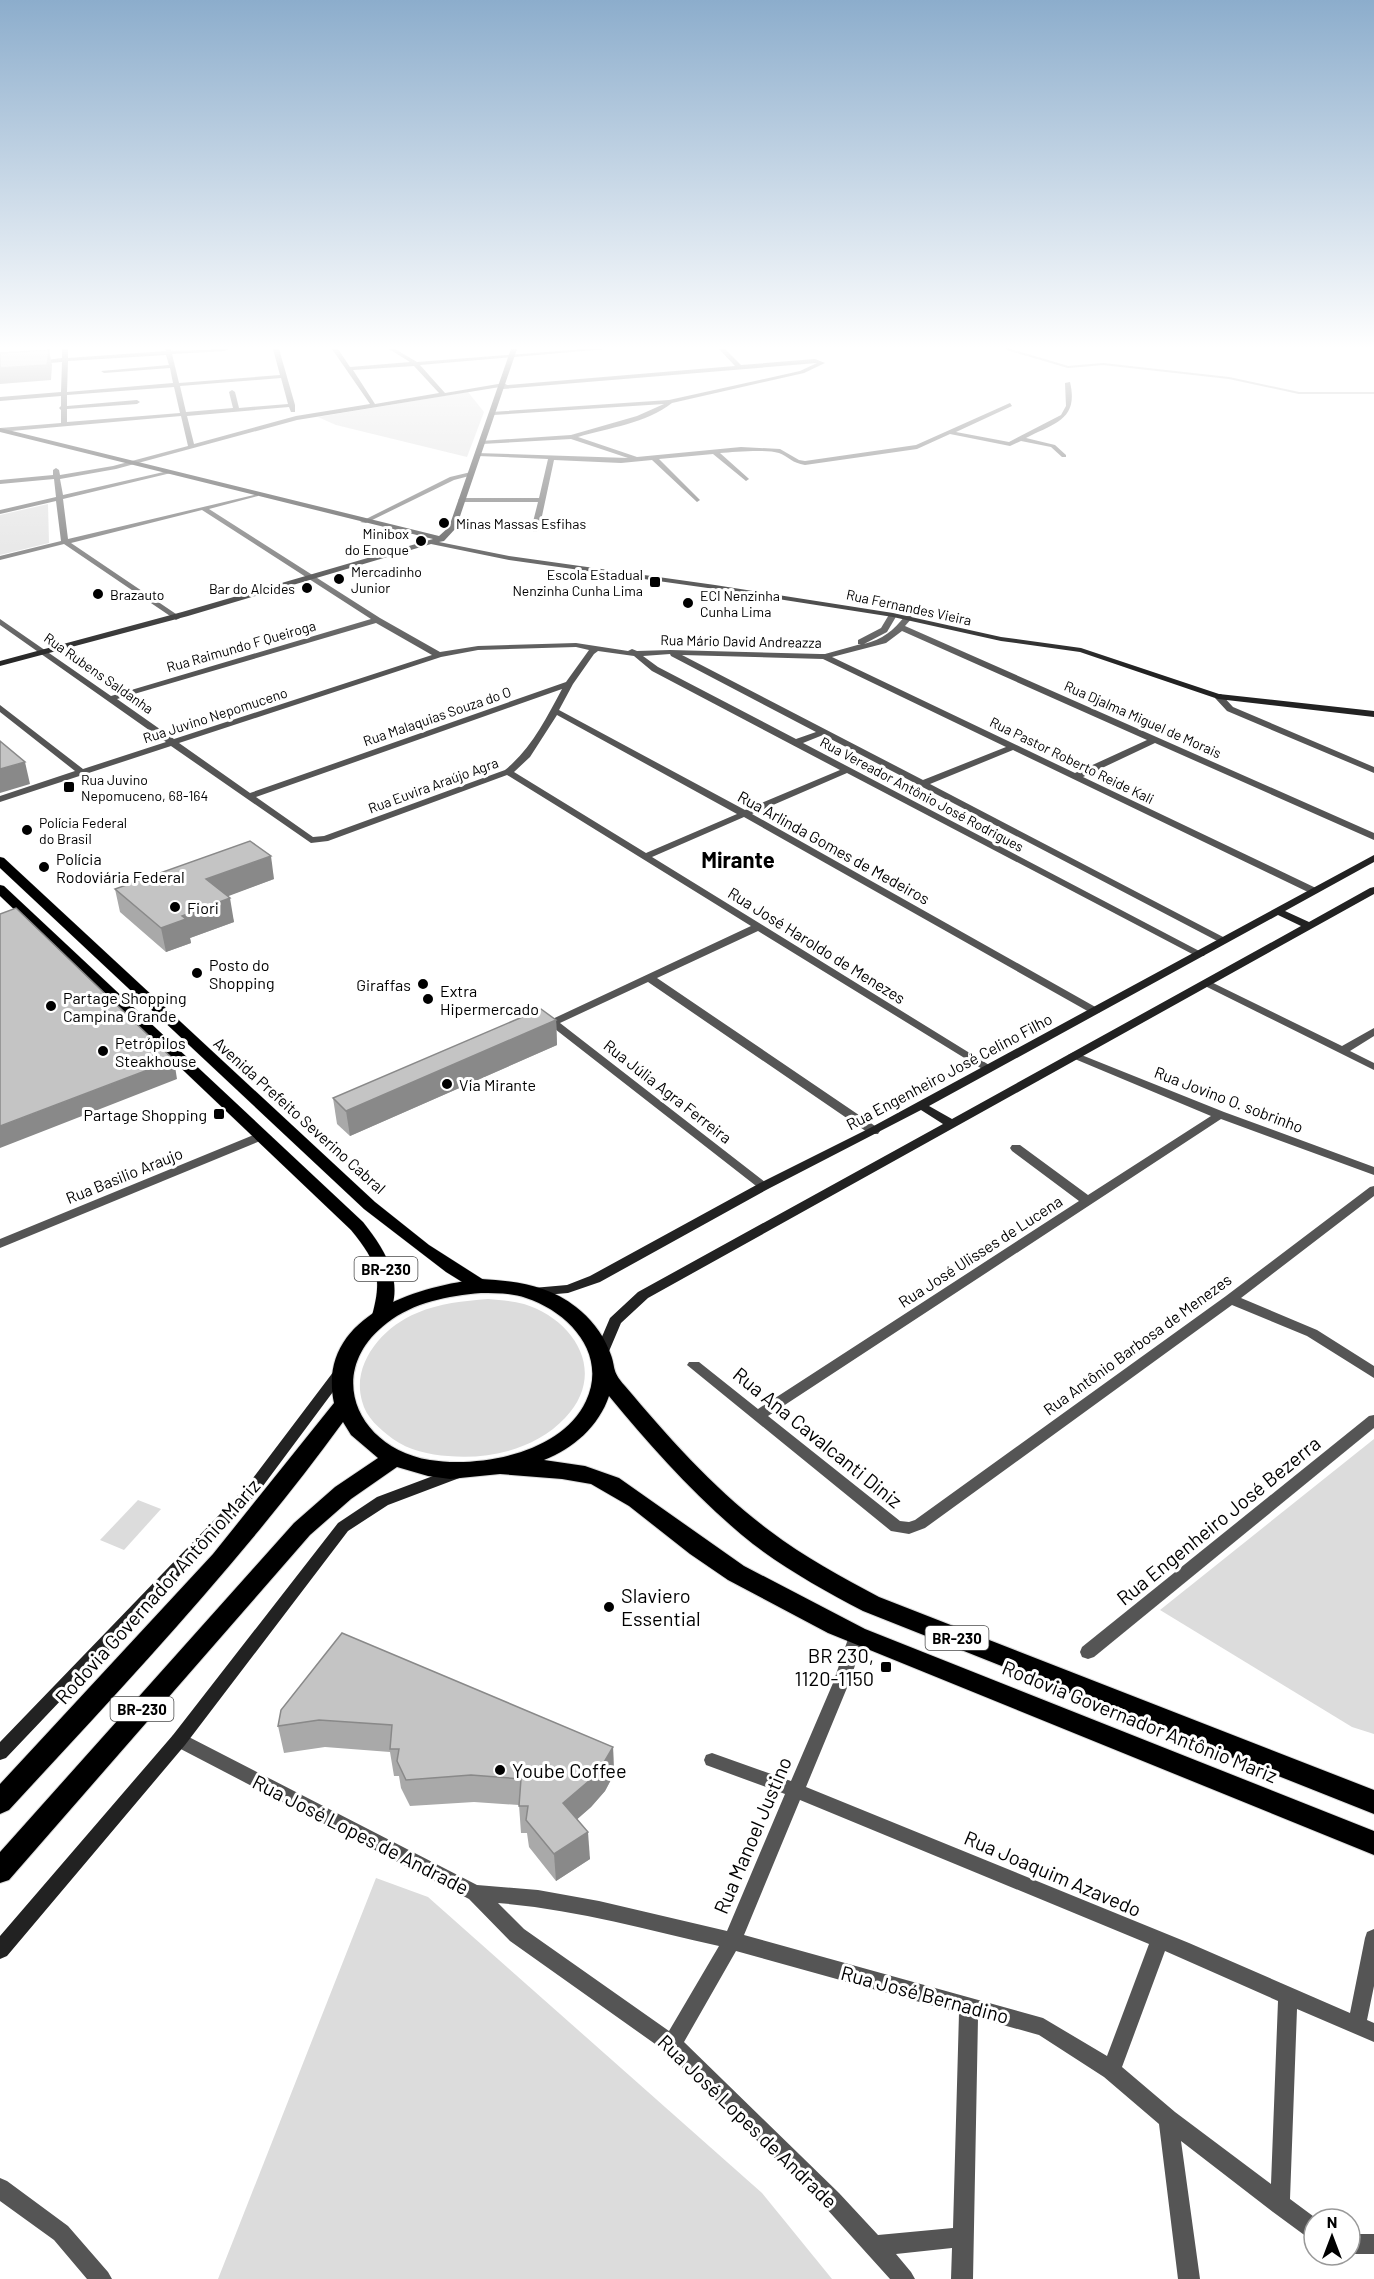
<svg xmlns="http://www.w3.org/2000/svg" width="1374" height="2279" font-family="Barlow,sans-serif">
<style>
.green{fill:#dcdcdc}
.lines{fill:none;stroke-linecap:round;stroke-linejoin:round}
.stream{stroke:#a3a3a3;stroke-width:2}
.primary-casing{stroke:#dbdbdb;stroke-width:1}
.highway-casing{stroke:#dbdbdb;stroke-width:2}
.street{fill:#555;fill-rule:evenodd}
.secondary{fill:#222;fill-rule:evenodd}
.primary{fill:#000;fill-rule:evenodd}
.highway{fill:#000;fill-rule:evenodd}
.wall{fill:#a9a9a9}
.shaded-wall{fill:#898989}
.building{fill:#c4c4c4;stroke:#898989;stroke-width:1.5}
.poi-dot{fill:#000;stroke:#fff;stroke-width:2}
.labels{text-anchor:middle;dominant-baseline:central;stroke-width:6;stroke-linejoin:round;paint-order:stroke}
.far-poi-label{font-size:14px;fill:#000;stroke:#fff;text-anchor:start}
.far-street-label{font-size:14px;fill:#000;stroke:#fff}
.shield{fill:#fff;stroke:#4c4c4c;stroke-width:1.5}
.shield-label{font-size:15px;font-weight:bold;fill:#000}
.street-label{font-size:16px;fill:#000;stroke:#fff}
.poi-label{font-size:16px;fill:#000;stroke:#fff;text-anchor:start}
.near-street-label{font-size:20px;fill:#000;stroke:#fff}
.near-poi-label{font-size:20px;fill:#000;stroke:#fff;text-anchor:start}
.district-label{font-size:22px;font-weight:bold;fill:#000;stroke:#fff}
</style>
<rect width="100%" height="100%" fill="#fff"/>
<!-- green -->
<g class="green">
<polygon points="468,392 484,412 467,457 336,425 318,417"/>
<polygon points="48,504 49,543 0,555 0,515"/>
<path d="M488,1299C499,1300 512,1301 524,1304C575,1320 608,1373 565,1418C536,1449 489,1460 448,1456C430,1455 408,1450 393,1439C380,1429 366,1418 362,1401C351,1363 384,1326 417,1313C440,1303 463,1301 488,1299Z"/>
<polygon points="1374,1439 1374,1734 1352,1727 1160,1610"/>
<polygon points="138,1500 161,1509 124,1550 100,1540"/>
<polygon points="376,1878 428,1897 762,2193 832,2279 218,2279"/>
</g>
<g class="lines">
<!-- stream -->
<polyline class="stream" points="1007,349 1068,367 1103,364 1229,378 1299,393 1374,393"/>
<defs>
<g id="primary">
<polygon points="0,857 4,858 375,1202 429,1245 487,1282 489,1286 487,1290 475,1290 446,1272 364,1209 0,868"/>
<path d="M0,885L4,886L363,1222C387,1252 407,1286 385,1323H373L371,1319C383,1278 378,1263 351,1230L0,896Z"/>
</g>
<path id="highway" d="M481,1279C515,1281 548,1285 576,1307C590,1318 602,1332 609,1350C617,1368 610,1369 625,1386C669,1438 715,1490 770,1531C804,1557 842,1577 879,1597L1374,1790V1814L863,1611C825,1591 787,1570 753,1544C699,1501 653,1449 609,1396C599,1426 573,1449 544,1460L585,1466L619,1478L744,1566L865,1629L1374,1831V1855L828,1633L728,1580L690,1554L629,1506L591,1484L562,1479L500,1474L450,1479L428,1476L397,1467L351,1499L310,1535L9,1880L0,1883V1852L294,1523L335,1487L378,1458L351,1435L343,1422C242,1561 125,1684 9,1810L0,1814V1784L213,1554L334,1403C316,1317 415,1286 481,1279ZM481,1293C496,1293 512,1293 526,1298C569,1312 608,1354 586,1401C562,1453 480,1468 430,1460C357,1448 323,1372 387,1323C414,1302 448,1296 481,1293Z"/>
</defs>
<!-- primary casing -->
<use href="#primary" class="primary-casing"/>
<!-- highway casing -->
<use href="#highway" class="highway-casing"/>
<!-- street -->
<g class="street">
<path d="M62,349H68V358L166,351L165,349H171V351L228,349L225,351L172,354L179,383L280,375L273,349H279L295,405V412H291L289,407L187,416L194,444L296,416L370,404L332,349H338L350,367L410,362L389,349H395L417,362L585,349H606L420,365L445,393L504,383L507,385L735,366L719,349H725L741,365L815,359L825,363L804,373L672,403C647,423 608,428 578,437L637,457L741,447L780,449L799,460L805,461L916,445L1010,403L1012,406L956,432L1009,442L1061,415L1066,406L1065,383L1070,382C1079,420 1054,423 1026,438L1055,445L1066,455V457H1062L1051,447L1021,441L1010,446L950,434L917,449L805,465C792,463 789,457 779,453C766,449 734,452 720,453L748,478L749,479L746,481L713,454L659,459L700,500L697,502L652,460L621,463L554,460L539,530L535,532L531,530L538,502H461L458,500L461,498H539L548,459L478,456L476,455V453L628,458L571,439L482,444L480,443V441L571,435L637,416L664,404L493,415L491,412L669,400L800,371L817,363L503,389L500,387L297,420L116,469L60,479L63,495L168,471L171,473L63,499L68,539L258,494V496L209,509L380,618L440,652L478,646L576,643L628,651L632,649L637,651L670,650L820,654H825L861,644H858V640L881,628L890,613L897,615L887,632L864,644C883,639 893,631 905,616H911L912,618L905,626L1374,833V840L1155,743L1083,777L1318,889V893H1310L1013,750L930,784L1227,939L1228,941L1223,944L823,735L803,743L1205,954L1204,956H1196L847,773L752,814L1099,1009L1100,1011L1099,1013H1091L744,817L652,857L994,1068L992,1070H984L758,931L657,978L878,1128L880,1131L878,1134H870L648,982L560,1023L770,1186L764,1190L760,1189L546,1022L751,926L507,775L328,841L311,843L171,746L0,802V796L75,771L0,712V705L83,769L166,742L0,625V619L111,696L371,619L202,510L71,543L179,616L180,618L176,620L64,544L0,560V556L61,541L56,501L0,514V510L56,497L54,479L0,484V480L53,475V470L56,468L59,470L60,475L113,466L188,446L181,416L0,432V428L61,423V410L59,408L61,406V396L0,401V397L61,392L62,362L34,364L31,362L62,358ZM166,355L169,365L101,371L104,373L170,368L173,383L67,392L68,361ZM414,366L439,393L375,404L353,370ZM281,378L288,404L239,408L235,392L232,390L229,392L233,408L186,412L180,386ZM174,387L180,413L67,422V409L137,404L140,402L137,400L67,406V395ZM376,623L432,655L174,739L117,699ZM902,631L1147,740L1075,773L832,657L886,643ZM576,647L589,650L566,682L250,793L179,743L441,657L478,650ZM598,651L634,656L652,671L840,770L745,810L559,710L573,684L594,654ZM670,654L671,656L816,732L796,739L658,667L643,656ZM682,655L823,659L1006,747L923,780ZM562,689C546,719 531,749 505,770L324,836L313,837L256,797ZM557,715L737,814L646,853L514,772L530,757Z"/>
<polygon points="471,472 474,474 473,475 454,480 366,523 360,522 450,477"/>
<polygon points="1215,694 1221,694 1233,707 1374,767 1374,773 1227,711 1215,698"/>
<polygon points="1207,980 1342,1046 1374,1028 1374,1036 1350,1051 1374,1063 1374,1070 1203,985 1202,983"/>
<polygon points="1074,1052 1224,1112 1374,1167 1374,1175 1221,1119 768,1416 900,1521 909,1522 915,1520 1226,1296 1370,1187 1374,1186 1374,1196 1241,1298 1317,1330 1374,1366 1374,1378 1307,1336 1232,1305 925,1528 909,1534 891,1531 687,1365 689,1362 699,1362 758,1409 1079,1201 1012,1151 1010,1148 1012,1145 1020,1145 1088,1195 1211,1116 1070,1057 1068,1055"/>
<polygon points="261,1132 267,1136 265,1139 0,1248 0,1239"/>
<polygon points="1374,1415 1374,1428 1094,1657 1088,1659 1082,1657 1080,1652 1082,1647 1369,1416"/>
<path d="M857,1629L863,1631L865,1636L849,1683L806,1787L1189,1943L1350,2013L1365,1938L1367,1932L1374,1929V1986L1367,2020L1374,2023V2042L1297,2009L1290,2199L1317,2219H1314V2240L1307,2237L1273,2212L1181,2141L1200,2279H1178L1159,2124L1104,2077L1039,2035L978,2018L973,2279H951L952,2248L896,2254L911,2272L915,2279H890L825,2207L665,2051L510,1941L469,1899L173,1745L171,1740L173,1735L179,1733L185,1735L477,1885L538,1890L599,1901L727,1931L785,1794L706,1765L704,1760L706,1755L712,1753L791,1781L833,1683L849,1636L851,1631ZM800,1800L1149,1944L1107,2056L1043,2018L744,1935ZM498,1903C573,1909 645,1929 719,1946L669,2031L524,1929ZM736,1951L959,2013L953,2228L878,2235L839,2193L684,2042ZM1165,1951L1278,2001L1271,2184L1175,2112L1122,2067Z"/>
<polygon points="0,2178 7,2181 68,2226 108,2272 112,2279 87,2279 54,2240 0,2201"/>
<rect x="1350" y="2234" width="24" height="20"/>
</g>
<!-- secondary -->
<g class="secondary">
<polygon points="511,349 517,349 456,528 444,541 439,542 509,556 715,585 893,613 1001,637 1081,648 1219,694 1374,711 1374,717 1218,699 1080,652 1001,641 893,617 715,589 509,560 431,544 188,616 0,666 0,661 182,612 433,539 0,432 0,428 439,536 449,527"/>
<path d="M1374,855V862L1285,911L1309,922L1370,888L1374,887V894L648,1298L621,1323L607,1356H597L595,1353L610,1318L638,1292L943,1124L921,1110L768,1189L600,1282L568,1293L533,1296L528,1295L526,1292L528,1289L533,1288L567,1285L590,1276L760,1183L870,1128ZM1278,915L1301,926L952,1119L929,1106Z"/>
<polygon points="342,1365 347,1367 349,1370 347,1373 257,1494 6,1758 0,1760 0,1742 247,1486 337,1367"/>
<polygon points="457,1467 462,1469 464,1473 462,1477 388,1505 348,1531 185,1745 7,1956 0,1959 0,1936 173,1735 338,1523 377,1497"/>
</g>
<!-- primary -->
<use href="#primary" class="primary"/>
<!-- highway -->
<use href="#highway" class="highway"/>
</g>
<!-- wall -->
<g class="wall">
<polygon points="274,879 227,896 234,922 190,938 191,943 166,952 120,912 115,889"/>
<polygon points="556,1020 557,1045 350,1136 337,1124 333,1098"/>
<polygon points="281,1710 613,1747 614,1774 605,1791 591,1807 577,1819 590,1859 556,1881 529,1847 527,1833 521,1833 519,1805 474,1802 410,1806 401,1788 399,1776 394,1776 390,1752 325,1747 284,1753 278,1726"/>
</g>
<!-- shaded-wall -->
<g class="shaded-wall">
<polygon points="49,350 52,365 51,380 0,384 0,368"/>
<polygon points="25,762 30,784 0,793 0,769"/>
<polygon points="271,856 274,879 210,903 206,879"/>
<polygon points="230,898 234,922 190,938 191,943 166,952 161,928 182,916"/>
<polygon points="556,1020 557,1045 350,1136 346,1111"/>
<polygon points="174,1060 177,1079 0,1148 0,1126"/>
<polygon points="613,1747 614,1774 605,1791 591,1807 565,1830 563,1803"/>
<polygon points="588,1832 590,1859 556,1881 554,1854"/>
</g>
<!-- building -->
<g class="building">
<polygon points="49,350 47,365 0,368 0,353"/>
<polygon points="0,741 25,762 0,769"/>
<polygon points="250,841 271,856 206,879 230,898 182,916 186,919 161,928 115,889"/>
<polygon points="16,908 174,1060 0,1126 0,914"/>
<polygon points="541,1009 556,1020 346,1111 333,1098"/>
<polygon points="342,1633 613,1747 603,1764 590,1780 563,1803 588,1832 554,1854 526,1820 528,1806 519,1806 521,1779 471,1775 406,1780 397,1761 399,1749 390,1749 392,1725 319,1720 278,1726 281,1710"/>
</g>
<!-- sky -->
<linearGradient id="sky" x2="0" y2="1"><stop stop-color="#8cadcc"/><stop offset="0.52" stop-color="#fff"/><stop offset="1" stop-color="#fff" stop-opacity="0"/></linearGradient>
<rect width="1374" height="668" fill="url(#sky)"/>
<!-- markers -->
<g class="poi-dot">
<circle cx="444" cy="523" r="6"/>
<circle cx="421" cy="541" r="6"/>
<circle cx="339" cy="579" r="6"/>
<rect x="649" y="576" width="12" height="12" rx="3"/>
<circle cx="307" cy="588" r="6"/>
<circle cx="98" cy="594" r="6"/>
<circle cx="688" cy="603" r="6"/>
<rect x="63" y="781" width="12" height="12" rx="3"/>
<circle cx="27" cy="830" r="6"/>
<circle cx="44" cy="867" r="6"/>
<circle cx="175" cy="907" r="6"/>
<circle cx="197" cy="973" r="6"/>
<circle cx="423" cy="984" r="6"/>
<circle cx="428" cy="999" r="6"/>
<circle cx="51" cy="1006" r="6"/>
<circle cx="103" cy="1051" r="6"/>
<circle cx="447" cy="1084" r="6"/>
<rect x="213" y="1108" width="12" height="12" rx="3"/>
<circle cx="609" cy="1607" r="6"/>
<rect x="880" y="1661" width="12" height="12" rx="3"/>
<circle cx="500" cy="1770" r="6"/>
</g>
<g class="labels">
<!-- far-poi labels -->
<g class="far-poi-label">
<text x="456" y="523">Minas Massas Esfihas</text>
<text x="409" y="533" text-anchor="end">Minibox<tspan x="409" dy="16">do Enoque</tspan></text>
<text x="351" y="571">Mercadinho<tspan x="351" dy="16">Junior</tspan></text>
<text x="643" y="574" text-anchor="end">Escola Estadual<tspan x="643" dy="16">Nenzinha Cunha Lima</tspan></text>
<text x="295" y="588" text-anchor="end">Bar do Alcides</text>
<text x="110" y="594">Brazauto</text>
<text x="700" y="595">ECI Nenzinha<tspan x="700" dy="16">Cunha Lima</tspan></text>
<text x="81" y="779">Rua Juvino<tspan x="81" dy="16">Nepomuceno, 68-164</tspan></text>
<text x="39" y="822">Polícia Federal<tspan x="39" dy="16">do Brasil</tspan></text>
</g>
<!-- far-street labels -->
<g class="far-street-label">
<text transform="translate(909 607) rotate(12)">Rua Fernandes Vieira</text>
<text transform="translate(741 641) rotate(1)">Rua Mário David Andreazza</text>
<text transform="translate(241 646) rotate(-16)">Rua Raimundo F Queiroga</text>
<text transform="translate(99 673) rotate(35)">Rua Rubens Saldanha</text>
<text transform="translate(215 715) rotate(-18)">Rua Juvino Nepomuceno</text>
<text transform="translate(437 716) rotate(-19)">Rua Malaquias Souza do O</text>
<text transform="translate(1143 719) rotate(24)">Rua Djalma Miguel de Morais</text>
<text transform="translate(1072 760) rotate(26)">Rua Pastor Roberto Reide Kali</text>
<text transform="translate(433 785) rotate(-20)">Rua Euvira Araújo Agra</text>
<text transform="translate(922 794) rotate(28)">Rua Vereador Antônio José Rodrigues</text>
</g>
<!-- shield labels -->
<g class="shield">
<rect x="354.5" y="1257" width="63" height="24" rx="4.5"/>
<rect x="925.5" y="1626" width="63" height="24" rx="4.5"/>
<rect x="110.5" y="1697" width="63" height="24" rx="4.5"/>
</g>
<g class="shield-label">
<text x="386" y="1269">BR-230</text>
<text x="957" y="1638">BR-230</text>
<text x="142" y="1709">BR-230</text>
</g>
<!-- street labels -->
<g class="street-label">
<text transform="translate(834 847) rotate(29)">Rua Arlinda Gomes de Medeiros</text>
<text transform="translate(817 945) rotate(32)">Rua José Haroldo de Menezes</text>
<text transform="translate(949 1071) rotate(-28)">Rua Engenheiro José Celino Filho</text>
<text transform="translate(668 1091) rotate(38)">Rua Júlia Agra Ferreira</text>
<text transform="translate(1229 1099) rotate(21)">Rua Jovino O. sobrinho</text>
<text transform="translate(300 1115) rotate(42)">Avenida Prefeito Severino Cabral</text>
<text transform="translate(124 1175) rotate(-22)">Rua Basilio Araujo</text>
<text transform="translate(980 1251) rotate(-33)">Rua José Ulisses de Lucena</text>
<text transform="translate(1137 1344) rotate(-36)">Rua Antônio Barbosa de Menezes</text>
</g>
<!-- poi labels -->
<g class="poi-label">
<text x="56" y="858">Polícia<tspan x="56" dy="18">Rodoviária Federal</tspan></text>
<text x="187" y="907">Fiori</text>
<text x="209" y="964">Posto do<tspan x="209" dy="18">Shopping</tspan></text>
<text x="411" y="984" text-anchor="end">Giraffas</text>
<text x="440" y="990">Extra<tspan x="440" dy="18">Hipermercado</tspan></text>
<text x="63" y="997">Partage Shopping<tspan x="63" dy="18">Campina Grande</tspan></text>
<text x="115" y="1042">Petrópilos<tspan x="115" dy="18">Steakhouse</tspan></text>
<text x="459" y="1084">Via Mirante</text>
<text x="207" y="1114" text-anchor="end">Partage Shopping</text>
</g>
<!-- near-street labels -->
<g class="near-street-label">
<text transform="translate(818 1437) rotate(39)">Rua Ana Cavalcanti Diniz</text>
<text transform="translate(1218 1520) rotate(-39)">Rua Engenheiro José Bezerra</text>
<text transform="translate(157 1591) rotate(-48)">Rodovia Governador Antônio Mariz</text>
<text transform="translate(1140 1721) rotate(22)">Rodovia Governador Antônio Mariz</text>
<text transform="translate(361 1834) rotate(27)">Rua José Lopes de Andrade</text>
<text transform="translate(752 1835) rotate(-67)">Rua Manoel Justino</text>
<text transform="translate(1053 1873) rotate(23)">Rua Joaquim Azavedo</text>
<text transform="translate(925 1994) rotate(15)">Rua José Bernadino</text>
<text transform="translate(748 2121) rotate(44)">Rua José Lopes de Andrade</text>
</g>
<!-- near-poi labels -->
<g class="near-poi-label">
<text x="621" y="1595">Slaviero<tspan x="621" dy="23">Essential</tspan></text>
<text x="874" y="1655" text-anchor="end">BR 230,<tspan x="874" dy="23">1120-1150</tspan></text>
<text x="512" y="1770">Yoube Coffee</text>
</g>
<!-- district labels -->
<g class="district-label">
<text x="738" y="859">Mirante</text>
</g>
</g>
<!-- north arrow -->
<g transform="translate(1332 2237)"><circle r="28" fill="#ffffff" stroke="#999999" stroke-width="1.5"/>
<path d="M0-4.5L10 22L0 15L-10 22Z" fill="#000000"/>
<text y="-9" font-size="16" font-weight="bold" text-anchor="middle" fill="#000000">N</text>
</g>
</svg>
